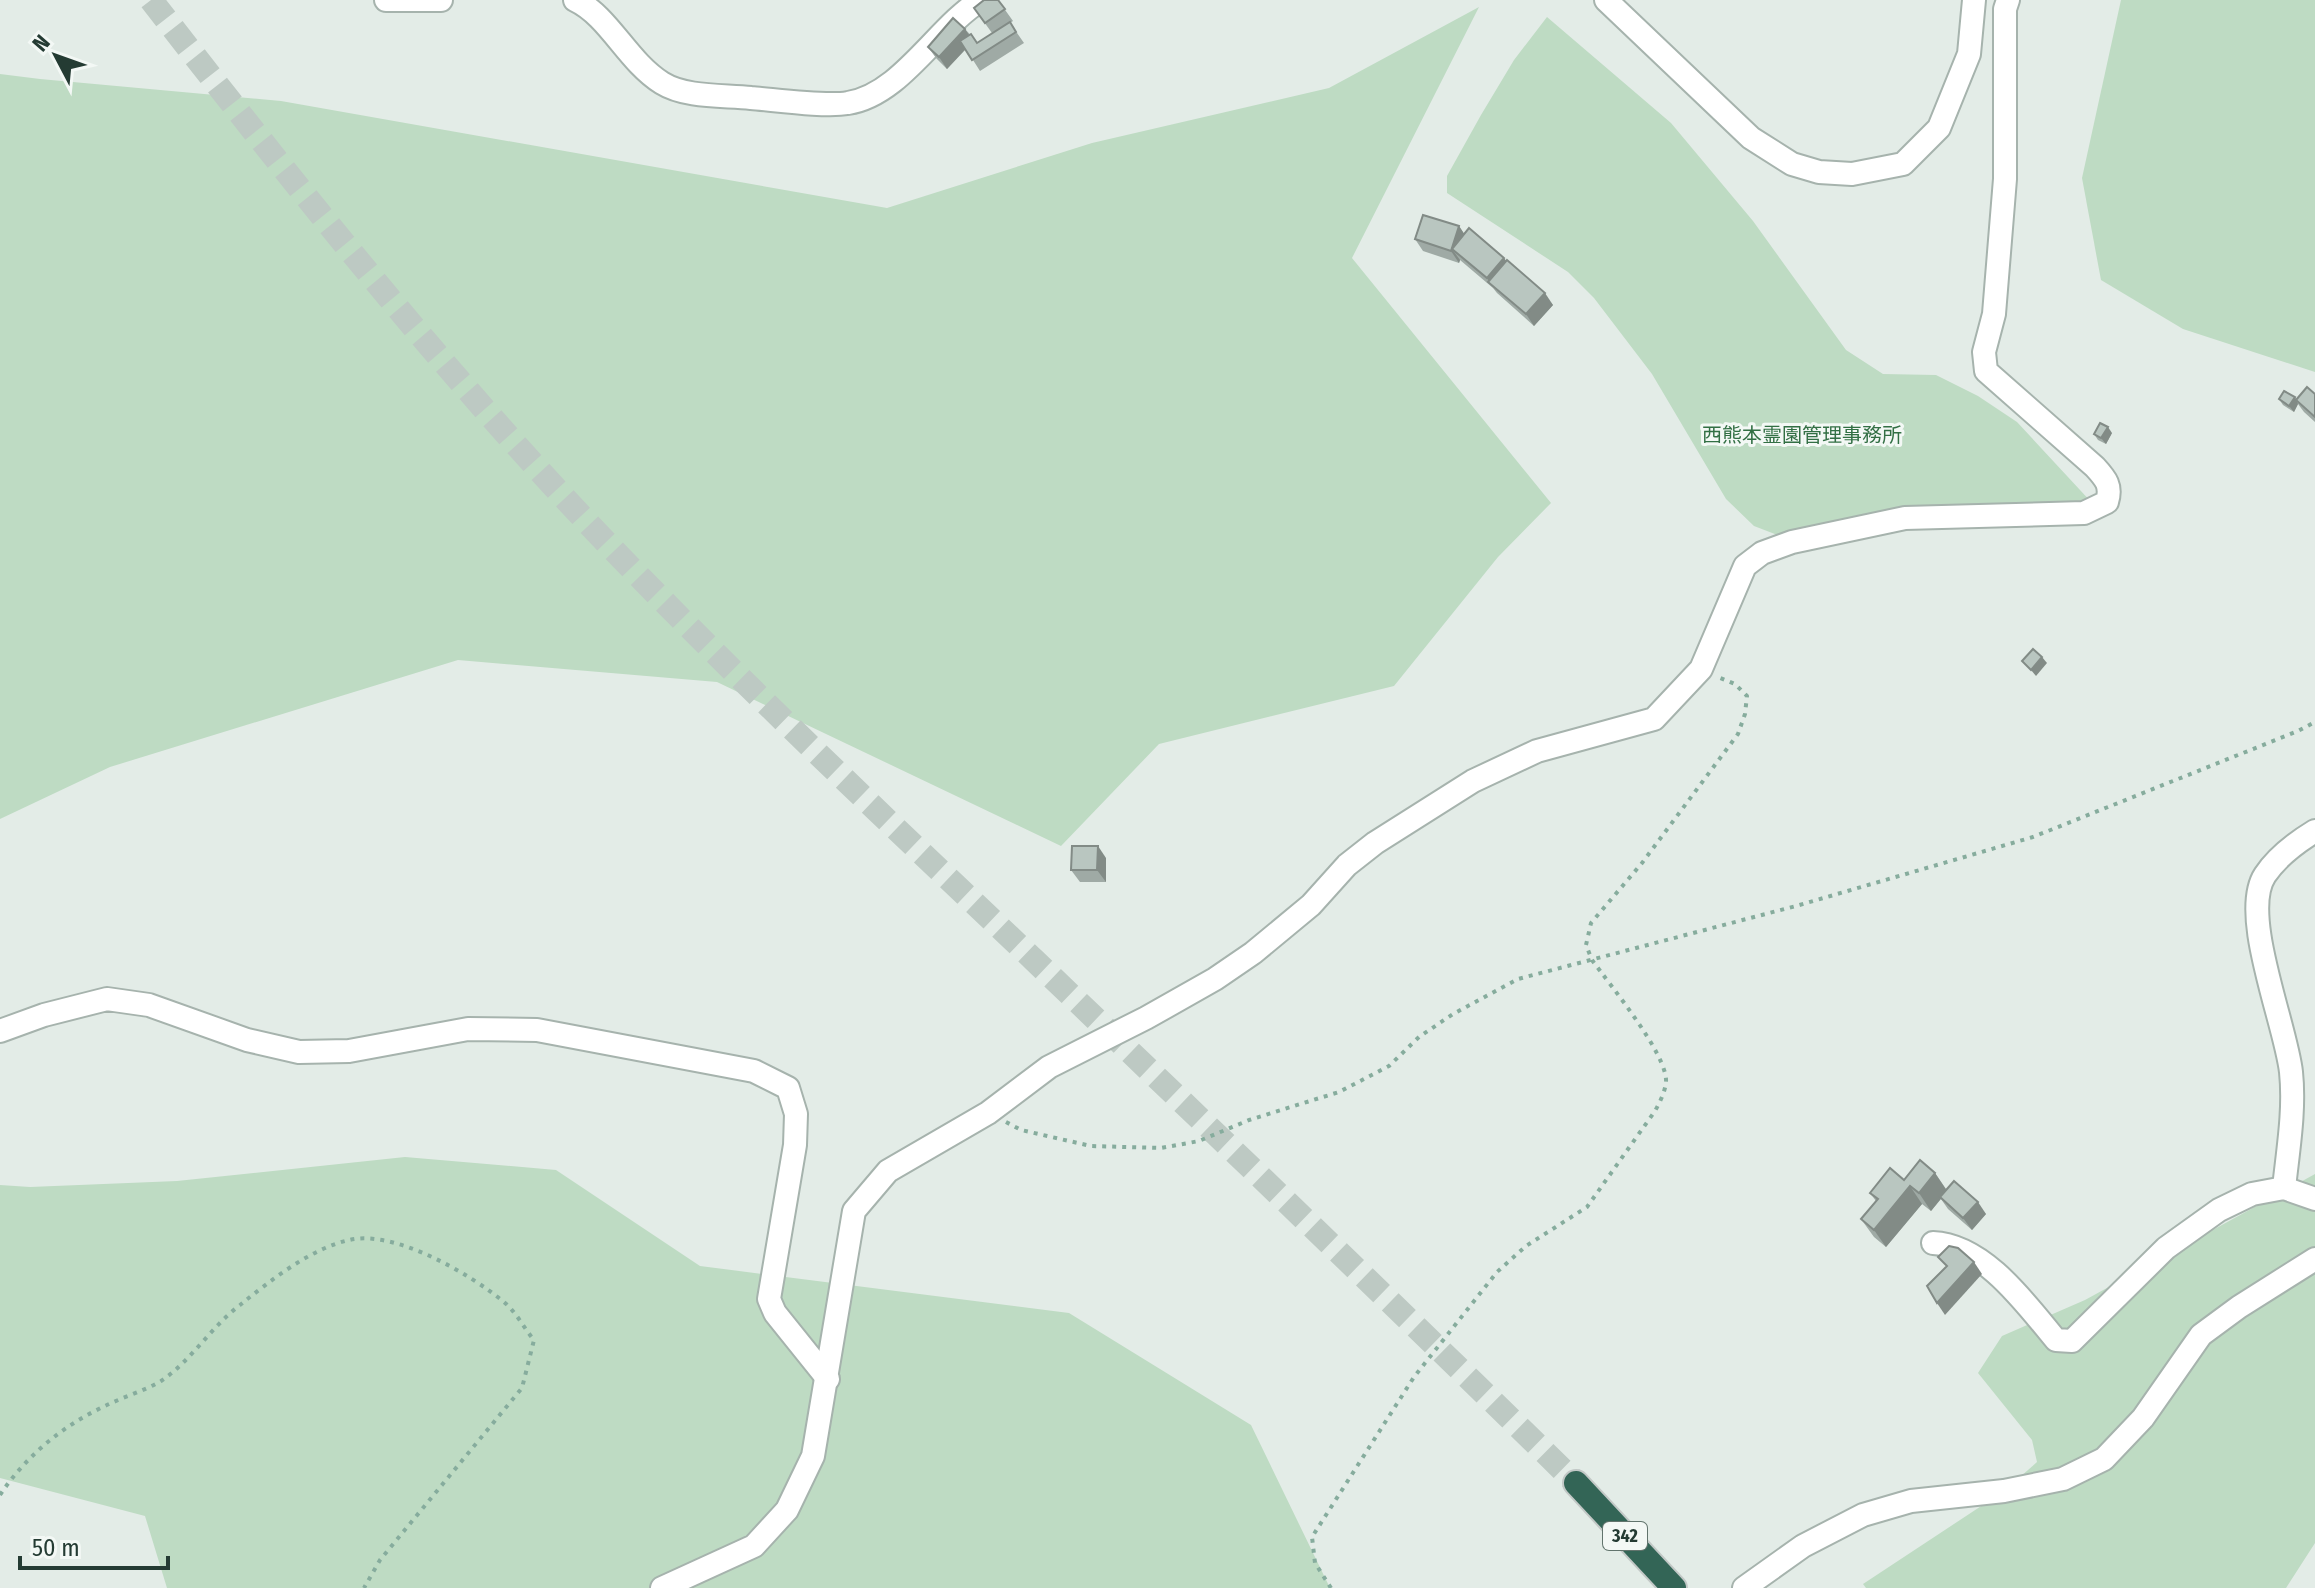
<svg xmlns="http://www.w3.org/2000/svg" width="2315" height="1588" font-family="'Fira Sans Condensed','Noto Sans JP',sans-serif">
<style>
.green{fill:#bedbc3}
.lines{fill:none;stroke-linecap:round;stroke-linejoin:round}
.highway-tunnel{stroke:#bdc9c3;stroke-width:24;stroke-dasharray:24 12;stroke-linecap:butt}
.minor-casing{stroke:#a6b3ad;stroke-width:26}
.highway-casing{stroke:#c2c8c6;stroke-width:28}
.path{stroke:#86ac9d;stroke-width:4;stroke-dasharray:4 6;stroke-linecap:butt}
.minor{stroke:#fff;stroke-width:22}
.highway{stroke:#336556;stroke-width:24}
.wall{fill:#9faaa5}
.shaded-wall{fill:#828b86}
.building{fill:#b9c6c0;stroke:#828b86;stroke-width:2}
.labels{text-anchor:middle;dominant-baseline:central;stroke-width:6;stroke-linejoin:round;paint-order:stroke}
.shield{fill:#f3f8f5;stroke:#62746d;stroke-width:2}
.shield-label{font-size:18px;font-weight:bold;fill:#243b33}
.park-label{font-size:20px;fill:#326f44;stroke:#f3f8f5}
</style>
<rect width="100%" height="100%" fill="#e3ece7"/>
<!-- green -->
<g class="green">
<polygon points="2121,0 2315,0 2315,372 2183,329 2101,280 2082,178"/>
<polygon points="1479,7 1352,258 1551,503 1498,557 1394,686 1159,744 1061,846 717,682 458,660 110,767 0,819 0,74 40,79 281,101 887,208 1092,143 1329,88"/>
<polygon points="1547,17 1671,123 1753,221 1846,350 1883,374 1936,375 1978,396 2017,422 2093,504 1785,538 1754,526 1726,499 1652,374 1594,298 1568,272 1447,193 1447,176 1481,115 1514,60"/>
<polygon points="405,1157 556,1170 700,1266 1069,1313 1251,1425 1330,1588 167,1588 145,1516 0,1478 0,1185 30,1187 177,1181"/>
<polygon points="2315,1174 2315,1543 2286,1588 1866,1588 1863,1584 2004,1491 2037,1462 2032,1440 1978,1373 2002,1336 2085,1300"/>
</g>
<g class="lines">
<!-- highway-tunnel -->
<path class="highway-tunnel" d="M151,0C295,185 441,369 603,539C742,684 888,821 1033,959C1215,1133 1397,1307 1576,1483"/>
<defs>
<g id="minor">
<polyline points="386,0 441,0"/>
<path d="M575,0C609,16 627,61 662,83C686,98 724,95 751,98C776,100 825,107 848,103C901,95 937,27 981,0"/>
<polyline points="1606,0 1751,138 1792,164 1819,172 1852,174 1903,164 1939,128 1969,54 1974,0"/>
<polyline points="0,1031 44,1015 107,999 149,1005 247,1040 299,1052 349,1051 468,1029 537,1030 754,1071 788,1088 796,1114 795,1145 769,1299 775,1313 828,1379"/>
<path d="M2284,1188C2288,1150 2295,1110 2291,1072C2286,1025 2239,914 2265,875C2277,857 2297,842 2315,831"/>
<path d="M1933,1243C1984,1245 2026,1304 2056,1340L2072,1341L2166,1248L2219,1210L2252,1194L2284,1188L2315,1199"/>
<path d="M662,1588L754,1546L787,1510L813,1456L854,1211L888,1171L988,1113L1049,1067L1146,1018L1215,979L1253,953L1311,905L1347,865L1375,843L1473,781L1537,751L1654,719L1701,669L1745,566L1762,553L1792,542L1905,518L2084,513L2107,502C2112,486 2106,479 2095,467L1986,371L1984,352L1994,314L2005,179V9L2008,0"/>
<polyline points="1744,1588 1803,1546 1863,1515 1911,1501 2004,1491 2063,1479 2104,1459 2143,1418 2201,1335 2239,1307 2315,1259"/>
</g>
<polyline id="highway" points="1576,1483 1674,1588"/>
</defs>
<!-- minor casing -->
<use href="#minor" class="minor-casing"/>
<!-- highway casing -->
<use href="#highway" class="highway-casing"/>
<!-- path -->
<g class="path">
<polyline points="1006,1122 1021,1130 1091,1146 1161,1148 1199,1141 1249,1120 1339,1092 1389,1066 1419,1037 1453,1014 1518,979 1796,906 2033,837 2298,731 2315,722"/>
<path d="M0,1495C26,1456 62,1426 105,1406C123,1397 144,1391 161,1381C191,1361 211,1327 240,1305C271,1280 310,1249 349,1240C394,1229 470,1274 504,1302C516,1312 524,1328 534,1340L522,1388L380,1560L364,1588"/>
<path d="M1331,1588L1315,1563L1312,1537L1414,1377L1497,1272L1526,1246L1587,1207L1655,1111C1660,1102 1665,1092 1666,1082C1668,1055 1610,985 1592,960L1586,945L1591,923L1642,863L1738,734L1745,714L1747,696L1735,684L1718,677"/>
</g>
<!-- minor -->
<use href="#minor" class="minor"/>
<!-- highway -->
<use href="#highway" class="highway"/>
</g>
<!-- wall -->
<g class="wall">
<polygon points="998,0 1013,21 1010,23 1024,43 980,71 966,49 947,69 936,58 928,47 965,29 978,43 992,33 974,8"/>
<polygon points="1459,226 1464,234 1506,261 1553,305 1534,326 1497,293 1493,288 1460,260 1459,263 1423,251 1415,239"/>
<polygon points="2315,394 2315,422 2304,412 2298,404 2294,412 2283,405 2279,399 2295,397 2296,400"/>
<polygon points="2112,433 2106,444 2098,440 2094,434"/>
<polygon points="1106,858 1106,882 1080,882 1071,870"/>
<polygon points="1935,1173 1946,1189 1986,1214 1972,1230 1948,1209 1941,1199 1931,1211 1922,1204 1886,1247 1874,1237 1861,1219 1876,1201 1870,1193 1904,1180"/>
</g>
<!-- shaded-wall -->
<g class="shaded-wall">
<polygon points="965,29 973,41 947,69 939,57"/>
<polygon points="1459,226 1467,238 1452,249 1460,260 1459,263 1451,251"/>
<polygon points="1504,258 1513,270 1491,284 1487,278"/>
<polygon points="1545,293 1553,305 1534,326 1526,314"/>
<polygon points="2295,397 2298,404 2294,412 2289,406"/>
<polygon points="2108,427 2112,433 2106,444 2101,438"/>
<polygon points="2042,657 2047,663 2036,676 2031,670"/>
<polygon points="1098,846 1106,858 1106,882 1097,870"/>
<polygon points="1935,1173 1947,1191 1931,1211 1919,1193"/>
<polygon points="1910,1186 1922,1204 1886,1247 1874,1230"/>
<polygon points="1978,1202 1986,1214 1972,1230 1963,1218"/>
<polygon points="1974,1262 1982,1274 1945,1315 1937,1303"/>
</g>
<!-- building -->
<g class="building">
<polygon points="984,0 998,0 1005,9 985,23 974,8"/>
<polygon points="953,18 965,29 939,57 928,47"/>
<polygon points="1010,22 1016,32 972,60 960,41 971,34 977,43"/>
<polygon points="1423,215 1459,226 1451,251 1415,239"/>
<polygon points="1469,228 1504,258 1487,278 1452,249"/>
<polygon points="1507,260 1545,293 1526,314 1488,282"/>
<polygon points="2307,387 2315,394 2315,417 2296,400"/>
<polygon points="2284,391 2295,397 2289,406 2279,399"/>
<polygon points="2100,423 2108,427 2101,438 2094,434"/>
<polygon points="2033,649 2042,657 2031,670 2022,661"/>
<polygon points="1072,846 1098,846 1097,870 1071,870"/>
<polygon points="1920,1160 1935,1173 1919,1193 1910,1186 1874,1230 1861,1219 1878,1199 1870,1193 1890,1168 1904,1180"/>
<polygon points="1954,1181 1978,1202 1963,1218 1940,1197"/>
<polygon points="1949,1246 1958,1248 1974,1262 1937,1303 1927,1286 1947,1266 1938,1257"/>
</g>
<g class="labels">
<!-- shield labels -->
<rect class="shield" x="1603" y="1522" width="44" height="28" rx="6"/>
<g class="shield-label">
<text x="1625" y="1536">342</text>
</g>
<!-- park labels -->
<g class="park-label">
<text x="1802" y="435">西熊本霊園管理事務所</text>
</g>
</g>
<!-- north arrow -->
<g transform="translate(56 56) rotate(311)" stroke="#f3f8f5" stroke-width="6" paint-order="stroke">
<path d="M0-6L14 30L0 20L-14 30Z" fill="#243b33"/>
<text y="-12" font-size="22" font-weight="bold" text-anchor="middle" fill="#243b33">N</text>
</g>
<!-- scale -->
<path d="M20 1556v12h148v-12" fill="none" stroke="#243b33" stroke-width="4"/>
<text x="32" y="1556" font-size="24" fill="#243b33" stroke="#f3f8f5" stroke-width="6" paint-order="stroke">50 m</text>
</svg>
